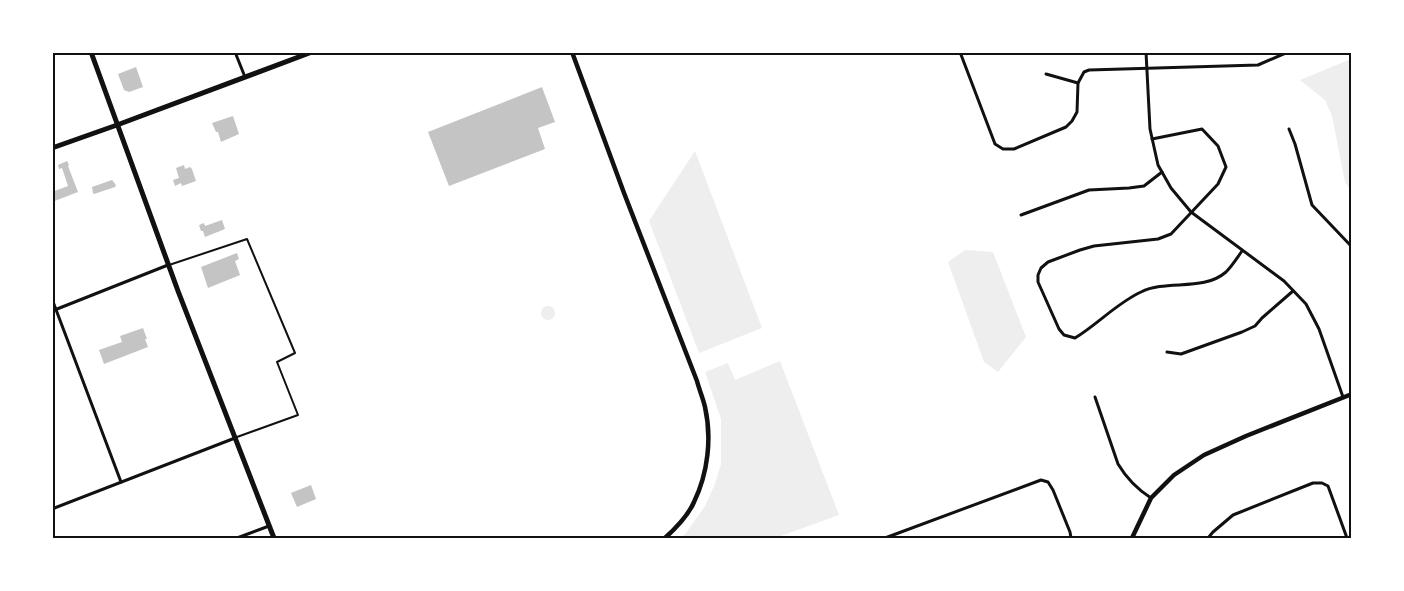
<svg xmlns="http://www.w3.org/2000/svg" width="1404" height="591" font-family="Mulish,sans-serif">
<style>
.green{fill:#eee}
.building{fill:#c4c4c4}
.lines{fill:none;stroke-linecap:round;stroke-linejoin:round}
.service{stroke:#111;stroke-width:2}
.minor{stroke:#111;stroke-width:3}
.tertiary{stroke:#111;stroke-width:4.5}
.secondary{stroke:#111;stroke-width:5}
.neatline{fill:none;stroke:#111;stroke-width:2}
</style>
<rect width="100%" height="100%" fill="#fff"/>
<!-- green -->
<g class="green">
<polygon points="1351,59 1351,191 1345,182 1332,116 1325,100 1300,80"/>
<polygon points="695,151 762,328 699,353 649,221"/>
<polygon points="965,250 993,252 1026,337 998,372 984,362 948,262"/>
<circle cx="548" cy="313" r="7"/>
<polygon points="780,361 839,515 775,538 681,538 686,533 705,506 715,484 721,464 721,419 705,372 728,363 735,380"/>
</g>
<!-- building -->
<g class="building">
<polygon points="136,67 143,87 129,92 124,90 118,74"/>
<polygon points="542,87 555,122 538,128 545,149 449,186 428,132"/>
<polygon points="233,116 239,134 221,142 218,132 216,132 212,123"/>
<polygon points="67,161 69,165 68,166 78,192 52,202 52,192 68,186 62,168 59,169 58,165"/>
<polygon points="184,165 185,169 190,167 192,169 196,181 182,186 181,183 175,186 173,180 179,178 176,168"/>
<polygon points="112,180 116,185 115,187 94,194 93,193 92,187"/>
<polygon points="222,220 225,229 205,237 203,231 201,231 199,225 204,223 205,226"/>
<polygon points="237,253 239,259 235,261 240,275 208,288 201,267"/>
<polygon points="143,328 147,339 145,339 148,347 104,364 99,350 122,342 120,336"/>
<polygon points="311,485 316,499 297,507 291,493"/>
</g>
<g class="lines">
<!-- service -->
<polyline class="service" points="169,265 247,239 295,353 277,362 298,415 237,437"/>
<!-- minor -->
<g class="minor">
<polyline points="235,52 245,77"/>
<polyline points="960,52 995,144 1003,149 1014,149 1066,127 1072,121 1077,112 1078,83 1084,72 1089,70 1258,65 1288,52"/>
<polyline points="1146,52 1150,129 1158,165 1171,188 1191,212 1284,281 1306,304 1319,329 1343,397"/>
<polyline points="1046,74 1078,83"/>
<polyline points="1289,129 1295,144 1312,205 1352,247"/>
<path d="M1152,139L1202,129L1218,146L1226,167L1218,184L1171,234L1158,239L1094,246L1080,250L1048,262L1041,268L1038,275V282L1059,329L1064,335L1075,338C1098,324 1117,303 1141,292C1167,279 1203,292 1226,272C1232,266 1237,258 1242,251"/>
<polyline points="1021,215 1089,190 1129,188 1144,186 1162,172"/>
<polyline points="52,299 121,482"/>
<polyline points="52,311 168,265"/>
<polyline points="1167,352 1181,354 1242,332 1255,326 1262,318 1293,291"/>
<path d="M1095,397L1118,464C1127,479 1137,489 1151,498"/>
<polyline points="52,509 235,438"/>
<polyline points="237,538 269,526"/>
<polyline points="885,538 1041,480 1048,482 1053,490 1070,532 1071,538"/>
<polyline points="1208,538 1213,532 1233,515 1313,483 1322,483 1328,486 1347,538"/>
</g>
<!-- tertiary -->
<g class="tertiary">
<path d="M572,52L624,193L697,381C699,389 703,398 705,407C712,438 708,473 694,502C688,516 676,528 665,538"/>
<polyline points="1132,538 1151,498 1174,475 1204,455 1246,436 1352,394"/>
</g>
<!-- secondary -->
<g class="secondary">
<polyline points="91,52 178,291 274,538"/>
<polyline points="52,148 117,125 312,52"/>
</g>
</g>
<!-- border -->
<rect width="1404" height="591" fill="none" stroke="#ffffff" stroke-width="108"/>
<rect x="54" y="54" width="1296" height="483" class="neatline"/>
</svg>
